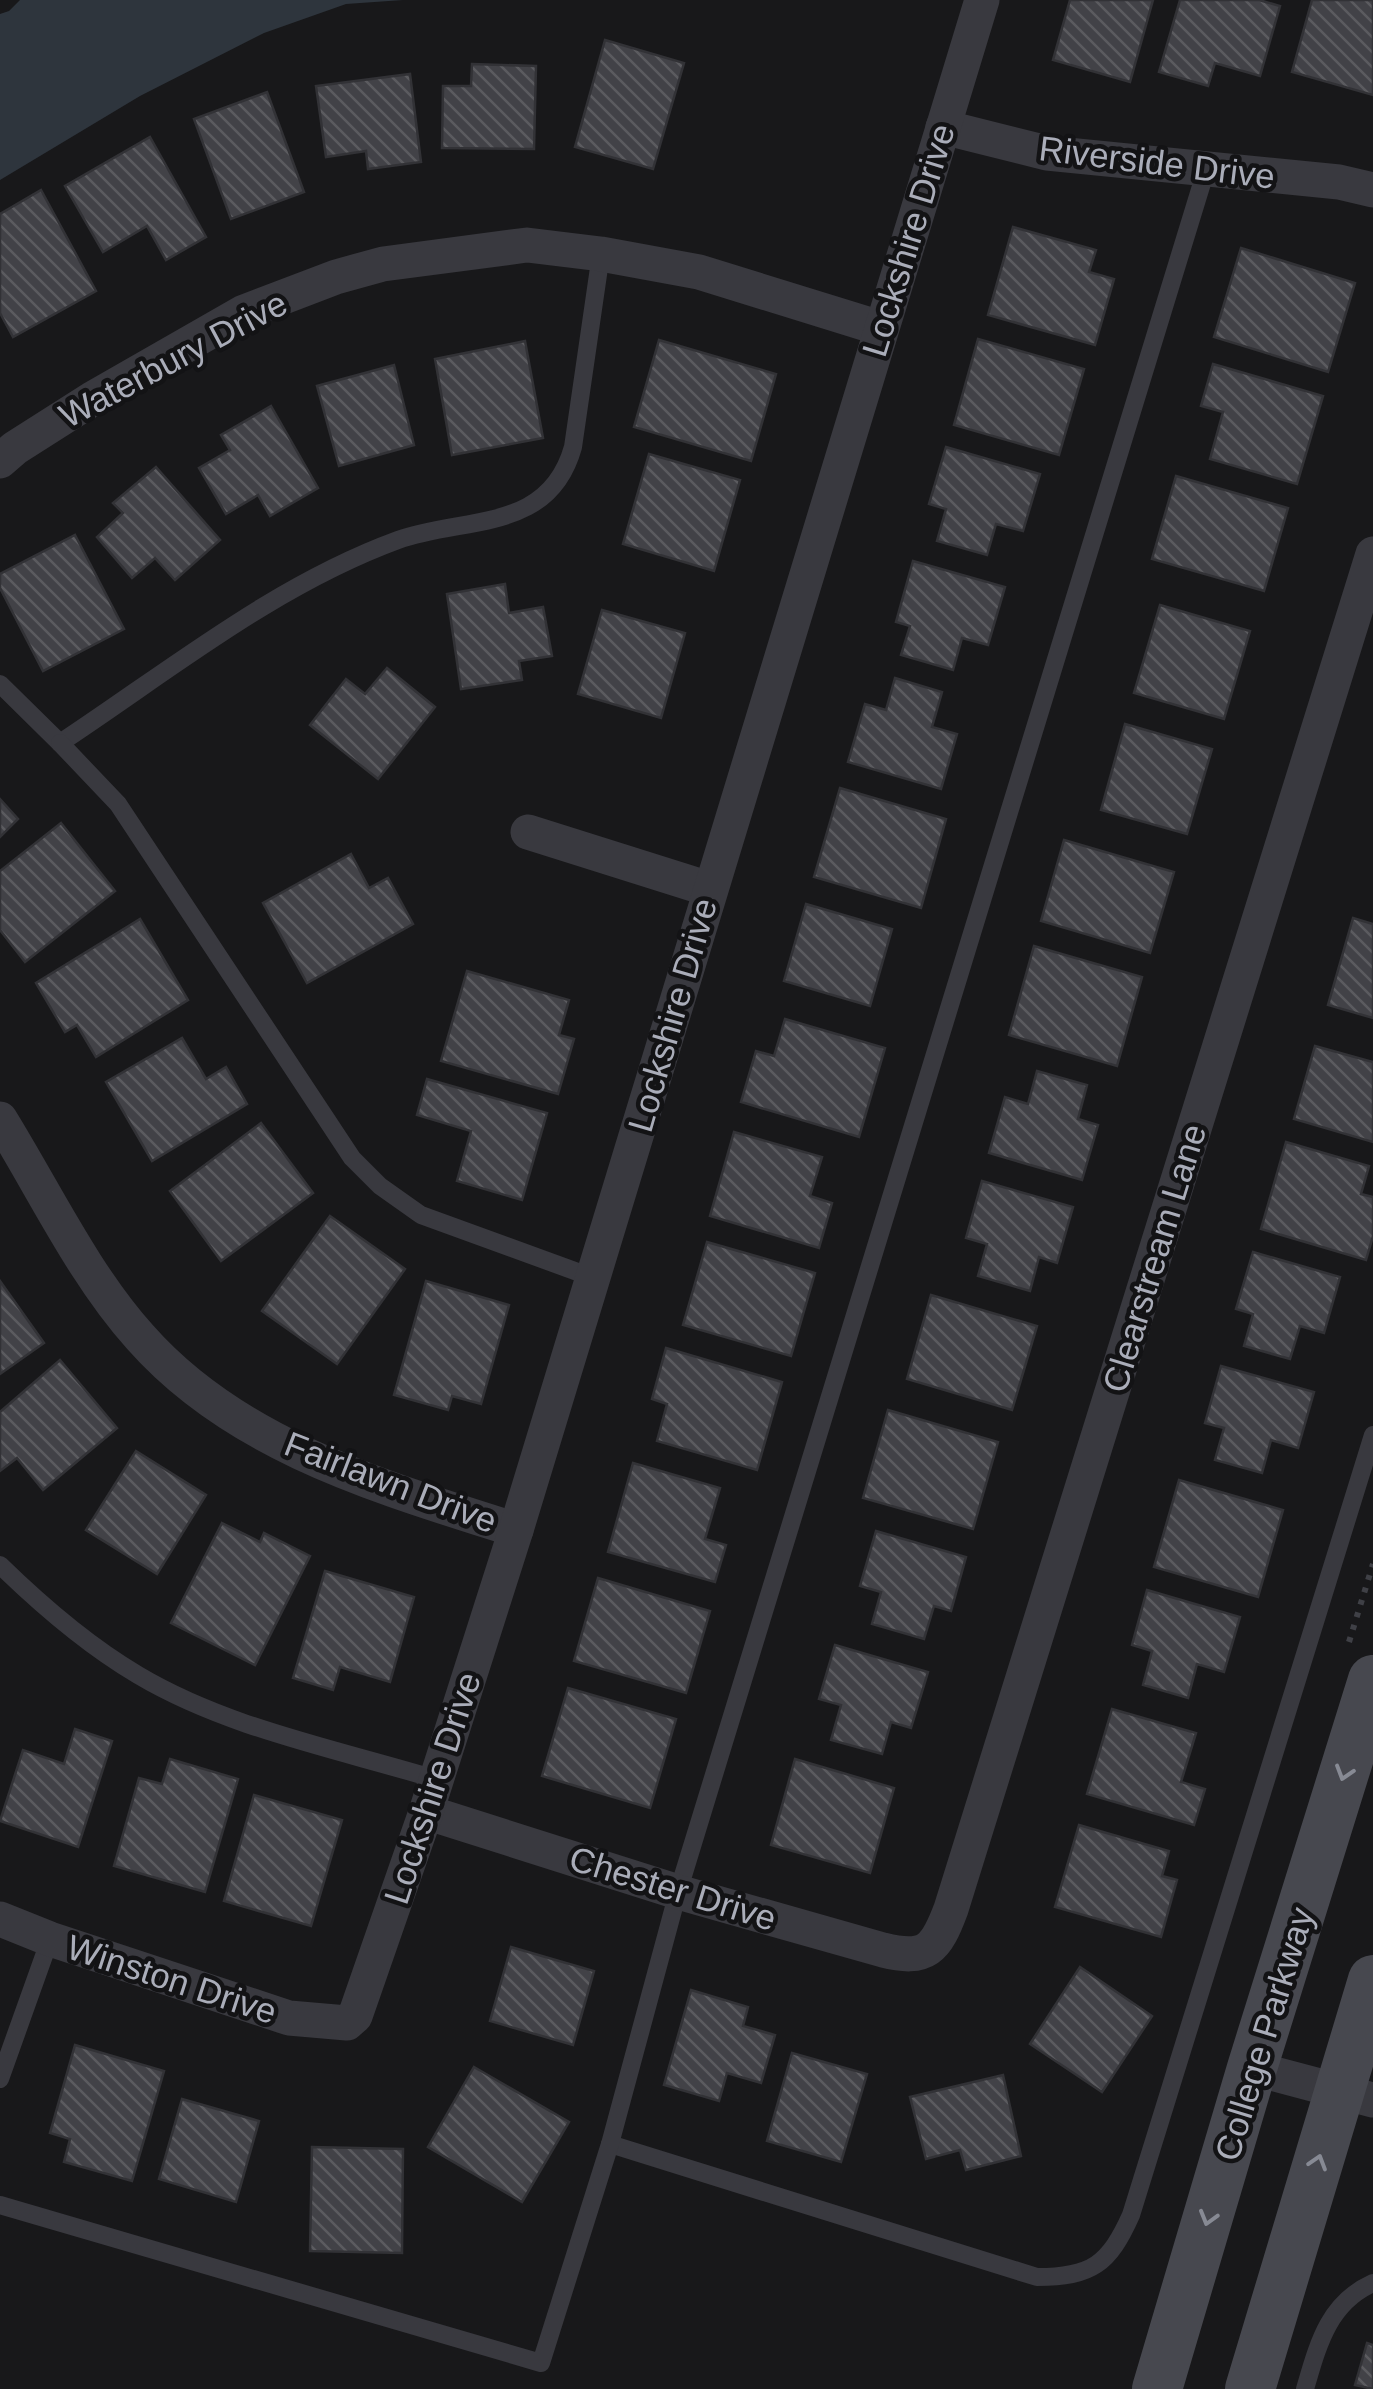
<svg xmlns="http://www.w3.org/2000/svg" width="1373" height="2389" font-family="Arial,sans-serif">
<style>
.water{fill:#2e353d}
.building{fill:url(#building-back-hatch);stroke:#323236;stroke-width:2.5}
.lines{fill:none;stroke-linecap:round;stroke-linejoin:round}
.path{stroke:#3f4046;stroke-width:6;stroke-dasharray:5 8;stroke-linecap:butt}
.lane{stroke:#39393f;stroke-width:18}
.street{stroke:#39393f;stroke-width:35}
.secondary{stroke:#47484f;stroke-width:50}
.oneway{stroke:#878a94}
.labels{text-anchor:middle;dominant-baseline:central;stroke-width:9;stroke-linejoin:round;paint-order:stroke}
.street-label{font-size:35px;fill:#aaadb9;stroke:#131315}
</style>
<defs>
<pattern id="building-back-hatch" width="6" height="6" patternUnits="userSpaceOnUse" patternTransform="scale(2.5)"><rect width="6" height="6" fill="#424247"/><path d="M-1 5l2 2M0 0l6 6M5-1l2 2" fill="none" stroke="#5b5b5f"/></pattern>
</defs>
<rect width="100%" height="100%" fill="#18181a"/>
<!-- water -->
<polygon class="water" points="20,0 403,0 346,4 264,33 140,96 0,180 0,14 9,11"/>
<!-- building -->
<g class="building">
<polygon points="1070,0 1153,0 1130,82 1053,60"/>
<polygon points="1180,0 1259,0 1280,6 1260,76 1215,63 1208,86 1159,72"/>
<polygon points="1312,0 1373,0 1373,95 1292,72"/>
<polygon points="605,40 684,63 653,169 575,147"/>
<polygon points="472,64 536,66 534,149 442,148 443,86 471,86"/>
<polygon points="410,74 421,162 368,169 366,151 326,157 316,86"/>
<polygon points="267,92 304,192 231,219 194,119"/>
<polygon points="150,137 206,237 166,260 147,226 103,252 65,186"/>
<polygon points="41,190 96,291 13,337 0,313 0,214"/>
<polygon points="1013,227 1096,250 1089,272 1114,279 1095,345 988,315"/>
<polygon points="1241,248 1355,283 1328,372 1214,337"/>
<polygon points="978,339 1084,369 1059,455 954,425"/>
<polygon points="659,340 776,374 751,461 634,427"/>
<polygon points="525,341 543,438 452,455 435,359"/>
<polygon points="1213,364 1323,396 1297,484 1210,459 1223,412 1201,406"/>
<polygon points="394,365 414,445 339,466 317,386"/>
<polygon points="271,406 318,488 270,516 258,495 226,514 199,468 230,450 221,435"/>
<polygon points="946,447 1040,474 1023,531 996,524 987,555 937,541 946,509 929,504"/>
<polygon points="649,454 740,480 714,571 623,544"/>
<polygon points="156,467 220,540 175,580 155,558 132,578 97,537 123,513 113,503"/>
<polygon points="1176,476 1288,508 1264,591 1152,559"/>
<polygon points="75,535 124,629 43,671 0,588 0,574"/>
<polygon points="913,561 1005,587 988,645 962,638 953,670 901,655 910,626 896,622"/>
<polygon points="505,584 509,613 543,607 552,656 519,661 522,680 461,689 447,594"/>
<polygon points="1160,605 1250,631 1224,719 1134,693"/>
<polygon points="602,610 685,633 661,718 578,694"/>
<polygon points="387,668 435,707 378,779 310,725 346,679 365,694"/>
<polygon points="895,678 942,692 932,727 957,734 941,789 848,762 865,704 886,710"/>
<polygon points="1125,724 1212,749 1187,834 1101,810"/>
<polygon points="840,788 946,819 921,908 814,877"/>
<polygon points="0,799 18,819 0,837"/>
<polygon points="61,823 115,891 25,962 0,930 0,871"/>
<polygon points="1064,840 1174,872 1150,953 1041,921"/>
<polygon points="351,854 369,888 388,878 413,924 307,983 263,903"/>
<polygon points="806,904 892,929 870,1006 784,981"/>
<polygon points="1353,918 1373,924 1373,1018 1328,1005"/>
<polygon points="140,919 188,1000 96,1057 77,1025 65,1032 36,983"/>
<polygon points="1034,946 1142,977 1117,1066 1009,1035"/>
<polygon points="467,971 569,1000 559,1035 574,1039 558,1094 441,1061"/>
<polygon points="785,1019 885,1048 859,1137 741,1102 756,1051 774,1056"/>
<polygon points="182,1038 206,1079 226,1067 247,1104 152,1161 106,1082"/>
<polygon points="1315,1046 1373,1062 1373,1142 1294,1119"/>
<polygon points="1037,1071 1087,1085 1078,1119 1098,1125 1082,1180 989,1153 1005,1097 1028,1104"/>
<polygon points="427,1079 547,1113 522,1200 457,1181 471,1131 417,1115"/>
<polygon points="261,1123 313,1193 221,1261 170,1191"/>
<polygon points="734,1132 822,1157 810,1196 832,1203 819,1248 710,1216"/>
<polygon points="1286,1142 1369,1166 1361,1194 1373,1197 1373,1236 1366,1260 1261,1229"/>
<polygon points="982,1181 1073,1207 1057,1263 1039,1257 1030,1291 978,1276 987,1244 966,1238"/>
<polygon points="330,1216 405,1269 337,1364 262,1311"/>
<polygon points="707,1242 815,1273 791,1356 683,1325"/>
<polygon points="1253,1252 1340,1277 1324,1333 1300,1326 1290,1359 1244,1346 1253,1314 1236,1309"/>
<polygon points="0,1281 44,1343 0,1374"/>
<polygon points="426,1281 509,1305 481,1404 452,1396 448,1410 394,1395"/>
<polygon points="931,1295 1037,1326 1012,1410 907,1379"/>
<polygon points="666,1348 782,1382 757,1470 657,1441 667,1404 652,1399"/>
<polygon points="60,1360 117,1428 43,1490 17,1458 0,1471 0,1412"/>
<polygon points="1221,1366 1314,1392 1298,1448 1271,1440 1262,1473 1215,1460 1224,1428 1205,1423"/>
<polygon points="888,1410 998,1442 973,1529 863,1498"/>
<polygon points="136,1451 206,1495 157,1574 86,1530"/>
<polygon points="633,1463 720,1488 705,1539 726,1545 715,1582 608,1552"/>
<polygon points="1179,1480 1283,1510 1258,1597 1154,1567"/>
<polygon points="222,1523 260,1542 264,1533 310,1556 255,1665 171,1623"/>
<polygon points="876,1531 966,1557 951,1611 934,1606 924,1639 872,1624 881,1592 860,1586"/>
<polygon points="325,1571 414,1597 390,1682 340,1667 333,1690 293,1678"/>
<polygon points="598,1578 710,1611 686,1693 574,1661"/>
<polygon points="1147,1590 1240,1617 1224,1672 1197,1664 1188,1698 1143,1685 1152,1651 1132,1645"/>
<polygon points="835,1645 928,1672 911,1728 891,1722 882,1754 831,1740 841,1705 819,1699"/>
<polygon points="568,1688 676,1719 650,1808 542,1776"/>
<polygon points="1112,1709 1196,1733 1181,1782 1205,1789 1194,1825 1087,1794"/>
<polygon points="75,1729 112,1741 78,1847 0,1821 23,1750 64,1764"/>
<polygon points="170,1759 238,1779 205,1892 114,1866 139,1778 162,1784"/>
<polygon points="795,1759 894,1788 870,1873 771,1845"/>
<polygon points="254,1795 342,1820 311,1926 224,1901"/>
<polygon points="1079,1825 1169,1851 1162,1876 1177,1880 1161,1937 1055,1907"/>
<polygon points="511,1947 594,1971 573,2045 490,2021"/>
<polygon points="1080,1967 1152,2016 1102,2092 1030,2044"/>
<polygon points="691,1990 748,2007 743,2026 775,2035 761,2083 727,2073 719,2101 664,2085"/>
<polygon points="75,2045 164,2071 132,2181 64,2162 70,2139 50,2133"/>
<polygon points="792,2053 867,2074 841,2162 767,2141"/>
<polygon points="474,2067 569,2122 522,2202 428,2147"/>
<polygon points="1003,2075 1021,2156 966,2170 960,2150 926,2159 910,2097"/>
<polygon points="182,2099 259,2121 236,2202 159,2179"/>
<polygon points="312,2147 403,2149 402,2253 310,2251"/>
<polygon points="1367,2343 1373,2345 1373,2389 1355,2385"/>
</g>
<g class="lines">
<!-- path -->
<polyline class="path" points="1349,1642 1373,1564"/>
<!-- lane -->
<g class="lane">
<path d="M0,684L60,743C169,671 275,585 398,540C466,516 549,533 573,447L601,254"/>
<polyline points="60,743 118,804 352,1158 380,1186 421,1215 594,1278"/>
<path d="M0,1565C42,1606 87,1645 138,1675C227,1728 336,1749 435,1779"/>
<polyline points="0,2079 50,1939"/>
<path d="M610,2144L1037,2277C1092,2277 1109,2264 1131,2215L1373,1435"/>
<polyline points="0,2205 541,2363 610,2144 678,1892 1206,170"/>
<path d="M1305,2389C1318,2345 1328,2303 1373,2283"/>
</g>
<!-- street -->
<g class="street">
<polyline points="943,127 1047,153 1339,182 1373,190"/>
<polyline points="0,461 15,448 92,399 244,312 336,277 383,264 527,245 601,254 699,272 880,328"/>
<polyline points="528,832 709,889"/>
<path d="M0,1119C44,1190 84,1275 140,1337C237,1447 382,1487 516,1530"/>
<path d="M426,1812L678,1892L883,1950C927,1961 936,1949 951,1909L1373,554"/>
<polyline points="0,1919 50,1939 289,2018 347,2023 355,2016 426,1812 516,1530 982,0"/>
<polyline points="1252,2068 1373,2100"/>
</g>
<!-- secondary -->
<g class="secondary">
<polyline points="1157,2389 1252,2068 1373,1680"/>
<polyline points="1250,2389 1373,1980"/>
</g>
</g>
<!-- one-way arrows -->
<defs><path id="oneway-chevron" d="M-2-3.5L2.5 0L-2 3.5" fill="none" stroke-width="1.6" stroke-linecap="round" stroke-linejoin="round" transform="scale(2.5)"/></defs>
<g class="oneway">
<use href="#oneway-chevron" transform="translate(1344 1773) rotate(107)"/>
<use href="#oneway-chevron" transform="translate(1318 2162) rotate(-73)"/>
<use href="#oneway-chevron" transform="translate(1208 2218) rotate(106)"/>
</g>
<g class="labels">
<!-- street labels -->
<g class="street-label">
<text transform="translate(1157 162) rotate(7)">Riverside Drive</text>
<text transform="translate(908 240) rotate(-73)">Lockshire Drive</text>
<text transform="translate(173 359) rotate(-28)">Waterbury Drive</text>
<text transform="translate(672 1015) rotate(-74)">Lockshire Drive</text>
<text transform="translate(1154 1258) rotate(-73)">Clearstream Lane</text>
<text transform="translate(391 1482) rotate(21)">Fairlawn Drive</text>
<text transform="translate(432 1788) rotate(-72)">Lockshire Drive</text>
<text transform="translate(673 1888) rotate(17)">Chester Drive</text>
<text transform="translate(172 1979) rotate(18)">Winston Drive</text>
<text transform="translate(1264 2034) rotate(-73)">College Parkway</text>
</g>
</g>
</svg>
